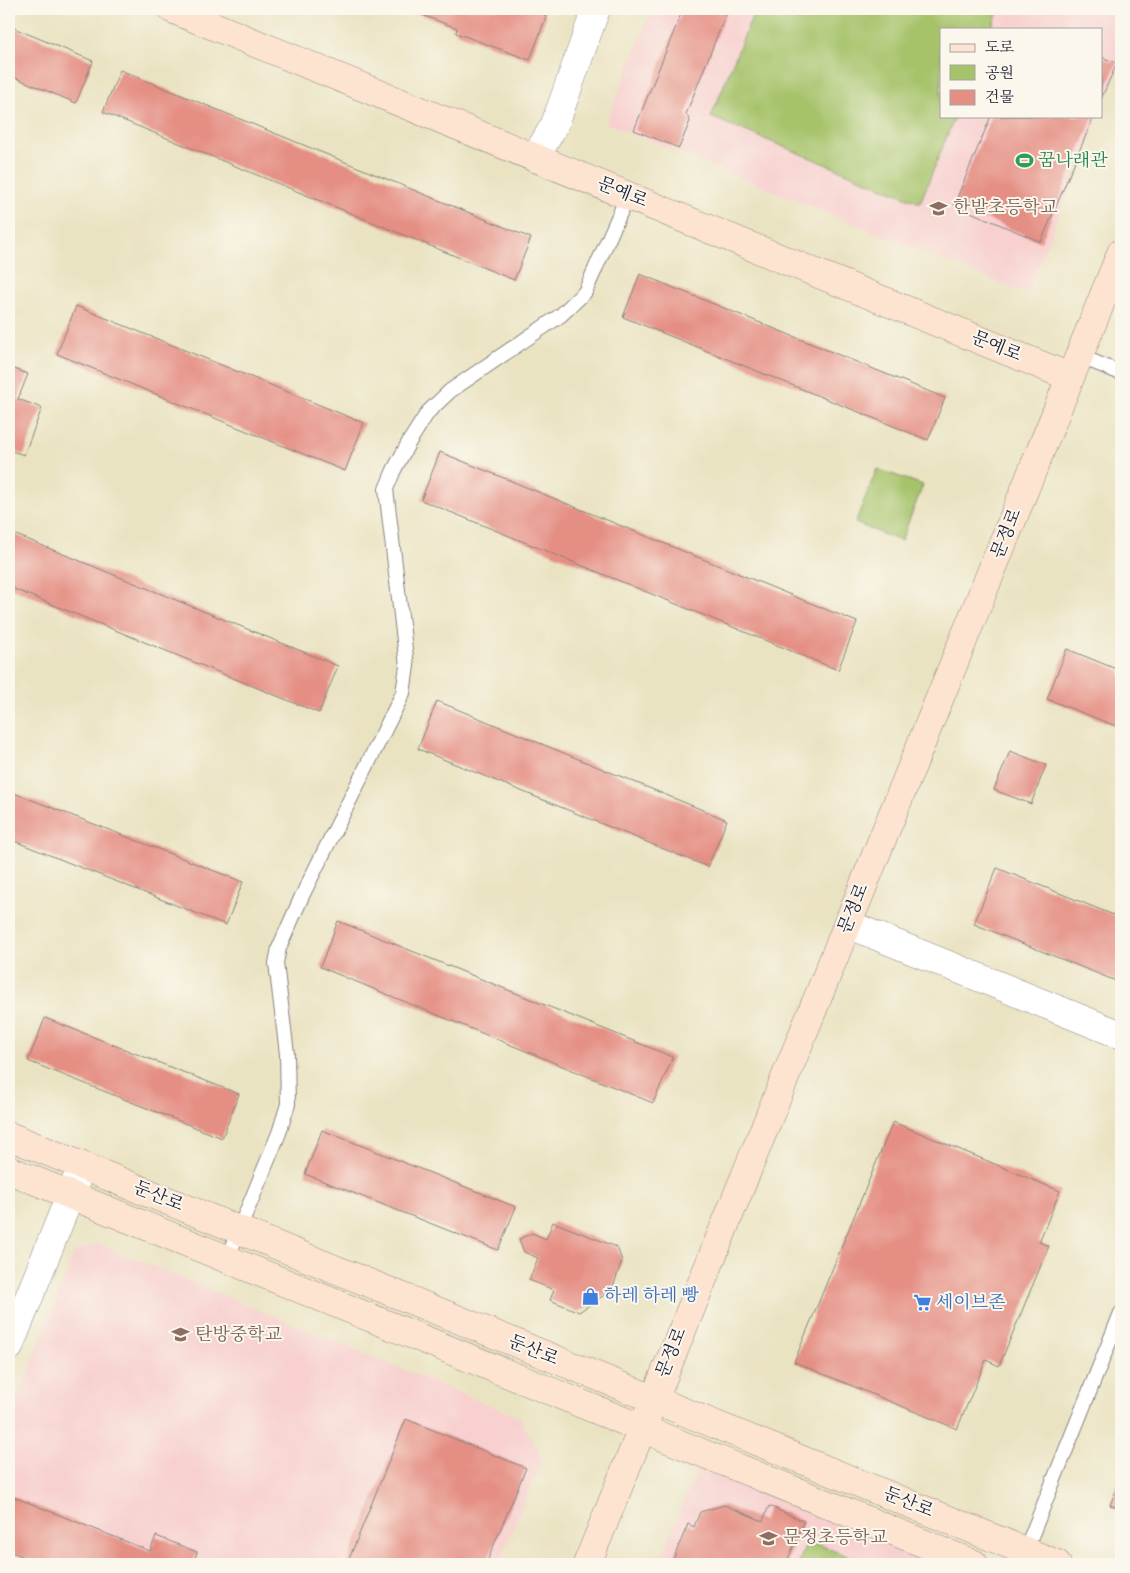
<svg xmlns="http://www.w3.org/2000/svg" width="1130" height="1573" font-family="'IM FELL English','Noto Serif KR',serif">
<style>
.built{fill:#f7d0cf}
.green{fill:#a6c36a;stroke:#647252}
.building{fill:#e58f84}
.lines{fill:none;stroke-linecap:round;stroke-linejoin:round}
.service-casing{stroke:#86827e;stroke-width:16}
.minor-casing{stroke:#86827e;stroke-width:29}
.secondary-casing{stroke:#86827e;stroke-width:29}
.path{stroke:#86827e;stroke-width:3;stroke-dasharray:1 4;stroke-linecap:butt}
.service{stroke:#fff;stroke-width:14}
.minor{stroke:#fff;stroke-width:28}
.secondary{stroke:#fde4d1;stroke-width:28}
.labels{text-anchor:middle;dominant-baseline:central;stroke-width:4;stroke-linejoin:round;paint-order:stroke}
.leisure-label{font-size:18px;fill:#27864d;stroke:#fbf7ec;text-anchor:start}
.street-label{font-size:18px;fill:#22223b;stroke:#fbf7ec}
.education-label{font-size:18px;fill:#785e54;stroke:#fbf7ec;text-anchor:start}
.shop-label{font-size:18px;fill:#366cbe;stroke:#fbf7ec;text-anchor:start}
</style>
<rect width="100%" height="100%" fill="#fbf7ec"/>
<filter id="ink" filterUnits="userSpaceOnUse"><feTurbulence type="fractalNoise" baseFrequency=".02" numOctaves="2"/><feDisplacementMap in="SourceGraphic" scale="10" xChannelSelector="R" yChannelSelector="G"/><feConvolveMatrix kernelMatrix="1 2 1 2 8 2 1 2 1" color-interpolation-filters="sRGB"/></filter>
<filter id="wash" filterUnits="userSpaceOnUse"><feTurbulence type="fractalNoise" baseFrequency=".0096" numOctaves="4" result="noise"/><feDisplacementMap in="SourceGraphic" scale="20" xChannelSelector="R" yChannelSelector="G"/><feGaussianBlur stdDeviation="1.12" result="paint"/><feColorMatrix in="noise" values="0 0 0 0 0 0 0 0 0 0 0 0 0 0 0 0 0 1.4 0 .05"/><feComposite in="paint" operator="in"/></filter>
<g filter="url(#wash)">
<rect width="100%" height="100%" fill="#eae3c2"/>
<!-- built -->
<g class="built">
<polygon points="652,9 1121,9 1121,61 1101,111 1101,29 941,29 941,116 1099,116 1027,294 606,123"/>
<polygon points="99,1244 520,1418 542,1457 499,1564 9,1564 9,1422 75,1252"/>
<polygon points="697,1469 934,1564 659,1564"/>
</g>
<!-- green -->
<g class="green">
<polygon points="755,9 999,9 991,29 941,29 941,116 955,116 920,203 711,117"/>
<polygon points="877,469 923,485 901,541 855,523"/>
<polygon points="808,1540 866,1564 798,1564"/>
</g>
<g id="blocks">
<!-- building -->
<g class="building">
<polygon points="406,9 539,9 543,10 546,17 530,60 456,33 457,28"/>
<polygon points="683,9 728,9 686,114 690,121 679,148 634,130"/>
<polygon points="9,26 93,61 76,103 9,75"/>
<polygon points="1101,57 1117,63 1101,99"/>
<polygon points="120,70 531,238 514,280 103,112"/>
<polygon points="991,116 1094,116 1041,242 954,205"/>
<polygon points="640,274 945,398 928,440 623,317"/>
<polygon points="76,306 364,423 345,471 57,354"/>
<polygon points="9,367 28,374 18,399 42,408 24,455 9,450"/>
<polygon points="440,452 857,622 838,670 421,500"/>
<polygon points="9,532 338,666 319,713 9,587"/>
<polygon points="1067,649 1121,671 1121,728 1047,699"/>
<polygon points="437,701 727,820 708,867 418,749"/>
<polygon points="1010,751 1046,765 1031,804 994,790"/>
<polygon points="9,791 243,882 226,925 9,839"/>
<polygon points="997,868 1121,918 1121,983 974,924"/>
<polygon points="338,921 673,1057 653,1103 320,967"/>
<polygon points="45,1018 239,1094 222,1138 28,1061"/>
<polygon points="893,1122 1060,1191 1039,1242 1049,1246 999,1366 986,1360 957,1429 794,1362"/>
<polygon points="322,1130 516,1207 498,1250 305,1174"/>
<polygon points="553,1222 617,1247 622,1261 612,1290 579,1312 550,1300 554,1290 529,1280 538,1258 524,1252 519,1239 532,1233 546,1239"/>
<polygon points="406,1419 526,1468 486,1564 347,1564"/>
<polygon points="1121,1477 1121,1509 1110,1505"/>
<polygon points="9,1495 150,1551 156,1536 197,1552 193,1564 30,1564 32,1560 9,1551"/>
<polygon points="724,1505 763,1521 769,1506 804,1521 786,1564 671,1564 688,1524 694,1527 700,1512"/>
</g>
</g>
</g>
<g filter="url(#ink)">
<use href="#blocks" fill-opacity="0" stroke="#86827e" stroke-width="1"/>
<g class="lines">
<defs>
<g id="service">
<polyline points="1079,356 1121,373"/>
<polyline points="227,1259 279,1133 288,1104 287,1054 276,963 279,948 302,896 403,693 407,666 386,489 394,470 409,442 428,412 450,391 561,315 585,292 628,195"/>
<polyline points="1020,1564 1121,1313"/>
</g>
<g id="minor">
<polyline points="535,158 555,124 596,9"/>
<polyline points="847,924 1121,1035"/>
<polyline points="9,1347 82,1166"/>
</g>
<g id="secondary">
<polyline points="172,9 1070,377"/>
<polyline points="9,1136 1057,1564"/>
<polyline points="9,1170 974,1564"/>
<polyline points="587,1564 1121,253"/>
</g>
</defs>
<!-- service casing -->
<use href="#service" class="service-casing"/>
<!-- minor casing -->
<use href="#minor" class="minor-casing"/>
<!-- secondary casing -->
<use href="#secondary" class="secondary-casing"/>
<!-- path -->
<polyline class="path" points="1120,1215 1121,1215"/>
<!-- service -->
<use href="#service" class="service"/>
<!-- minor -->
<use href="#minor" class="minor"/>
<!-- secondary -->
<use href="#secondary" class="secondary"/>
</g>
</g>
<!-- icons -->
<defs>
<symbol id="stadium-bare" viewBox="-9 -9 18 18"><path d="M0-5a6.5 5 0 1 0 0 10a6.5 5 0 1 0 0-10ZM-3.5-1.8h7v3.6h-7Z" fill="#2e9e5b" stroke="#fbf7ec" stroke-width="2.5" paint-order="stroke"/></symbol>
<symbol id="school-bare" viewBox="-9 -9 18 18"><path d="M0-5L7-2L0 1L-7-2ZM-4 1L0 2.5L4 1V4Q0 6-4 4Z" fill="#8d6e63" stroke="#fbf7ec" stroke-width="2.5" paint-order="stroke"/></symbol>
<symbol id="shop-bare" viewBox="-9 -9 18 18"><path d="M-5-2.5h2.3a2.7 3.5 0 0 1 5.4 0H5L5.5 6h-11ZM-1.5-2.5h3a1.5 2.3 0 0 0-3 0Z" fill="#3f7fe0" stroke="#fbf7ec" stroke-width="2.5" paint-order="stroke"/></symbol>
<symbol id="supermarket-bare" viewBox="-9 -9 18 18"><path d="M-6-5.5h2.5l.6 2H6L4.5 2H-2.5L-4.4-4H-6ZM-1.5 3.2a1.3 1.3 0 1 0 .1 0ZM3 3.2a1.3 1.3 0 1 0 .1 0Z" fill="#3f7fe0" stroke="#fbf7ec" stroke-width="2.5" paint-order="stroke"/></symbol>
</defs>
<g fill-rule="evenodd">
<use href="#stadium-bare" x="1012" y="148" width="25" height="25"/>
<use href="#school-bare" x="926" y="196" width="25" height="25"/>
<use href="#shop-bare" x="578" y="1284" width="25" height="25"/>
<use href="#supermarket-bare" x="910" y="1290" width="25" height="25"/>
<use href="#school-bare" x="168" y="1322" width="25" height="25"/>
<use href="#school-bare" x="756" y="1526" width="25" height="25"/>
</g>
<g class="labels">
<!-- leisure labels -->
<g class="leisure-label">
<text x="1038" y="161">꿈나래관</text>
</g>
<!-- street labels -->
<g class="street-label">
<text transform="translate(622 193) rotate(22)">문예로</text>
<text transform="translate(996 347) rotate(22)">문예로</text>
<text transform="translate(1007 534) rotate(-68)">문정로</text>
<text transform="translate(854 909) rotate(-68)">문정로</text>
<text transform="translate(158 1197) rotate(22)">둔산로</text>
<text transform="translate(533 1351) rotate(22)">둔산로</text>
<text transform="translate(672 1353) rotate(-68)">문정로</text>
<text transform="translate(908 1503) rotate(22)">둔산로</text>
</g>
<!-- education labels -->
<g class="education-label">
<text x="953" y="208">한밭초등학교</text>
<text x="195" y="1335">탄방중학교</text>
<text x="783" y="1538">문정초등학교</text>
</g>
<!-- shop labels -->
<g class="shop-label">
<text x="604" y="1296">하레 하레 빵</text>
<text x="936" y="1303">세이브존</text>
</g>
</g>
<!-- margin -->
<rect width="1130" height="1573" fill="none" stroke="#fbf7ec" stroke-width="30"/>
<!-- legend -->
<rect x="940" y="28" width="162" height="90" fill="#fbf7ec" stroke="#a4a2a5"/>
<rect x="950" y="44" width="25" height="8" fill="#fde4d1" stroke="#a4a2a5"/>
<text x="985" y="52" font-size="15" fill="#22223b">도로</text>
<rect x="950" y="65" width="25" height="15" fill="#a6c36a" stroke="#a4a2a5"/>
<text x="985" y="78" font-size="15" fill="#22223b">공원</text>
<rect x="950" y="90" width="25" height="15" fill="#e58f84" stroke="#a4a2a5"/>
<text x="985" y="102" font-size="15" fill="#22223b">건물</text>
</svg>
